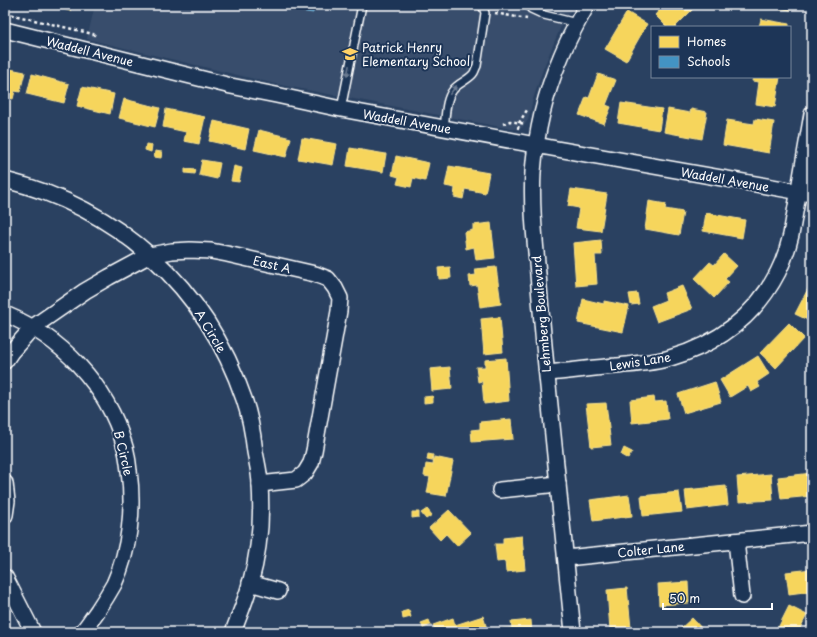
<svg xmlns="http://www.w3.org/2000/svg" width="817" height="637" font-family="'Playpen Sans',sans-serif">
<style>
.built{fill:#394e6c}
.homes{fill:#f6d55c;stroke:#f9e28d}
.schools{fill:#4393c3;stroke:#7bb3d5}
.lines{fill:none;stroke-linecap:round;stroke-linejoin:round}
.service-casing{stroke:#fff;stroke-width:10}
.minor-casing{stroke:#fff;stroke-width:18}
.path{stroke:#fff;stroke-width:2.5;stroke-dasharray:3 3;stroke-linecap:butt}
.service{stroke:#1d3557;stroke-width:7}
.minor{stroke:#1d3557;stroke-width:15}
.oneway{fill:#6c7c92}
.labels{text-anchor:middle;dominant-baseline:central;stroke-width:4;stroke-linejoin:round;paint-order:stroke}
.poi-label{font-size:12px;fill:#fff;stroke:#1d3557;text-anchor:start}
.street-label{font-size:12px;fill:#fff;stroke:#1d3557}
</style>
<rect width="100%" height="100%" fill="#2a4161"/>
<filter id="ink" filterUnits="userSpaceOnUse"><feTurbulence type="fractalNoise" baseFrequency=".025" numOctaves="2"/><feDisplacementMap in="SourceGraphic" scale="8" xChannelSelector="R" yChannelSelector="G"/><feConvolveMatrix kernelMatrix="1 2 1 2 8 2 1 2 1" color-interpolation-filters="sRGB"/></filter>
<g filter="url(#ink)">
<!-- built -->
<polygon class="built" points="95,5 574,5 561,26 543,69 533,99 528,120 522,128 512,129 276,84 87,39"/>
<!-- homes -->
<g class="homes">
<polygon points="48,5 72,5 70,11"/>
<polygon points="664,5 697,5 675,27 667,27 655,15"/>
<polygon points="771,5 792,5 791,10 770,7"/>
<polygon points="627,12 647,24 626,61 605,49"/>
<polygon points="761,19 789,24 789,27 759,27"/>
<polygon points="5,68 25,72 20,92 15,91 13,99 5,97"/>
<polygon points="32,74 69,84 64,103 27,94"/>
<polygon points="598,74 616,80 606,105 611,107 604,124 579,115 586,97 589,98"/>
<polygon points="753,77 780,77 775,107 756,104 759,82 752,81"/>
<polygon points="82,87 114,94 110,114 77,106"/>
<polygon points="124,99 160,108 155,127 119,118"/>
<polygon points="621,103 662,109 659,130 618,123"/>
<polygon points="166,109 205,117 199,144 184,141 186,132 163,127"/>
<polygon points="668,109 690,113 691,109 707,112 702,139 664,132"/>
<polygon points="755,119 774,122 769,153 723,145 727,120 754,124"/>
<polygon points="214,121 249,129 245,149 209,141"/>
<polygon points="259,130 291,138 286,157 254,150"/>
<polygon points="302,138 337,144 333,165 298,159"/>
<polygon points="146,144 152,145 151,152 145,150"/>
<polygon points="350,148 386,154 383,172 347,166"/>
<polygon points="155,151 162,152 161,158 154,157"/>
<polygon points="396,156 429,163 425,181 413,178 411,187 397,184 399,177 392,175"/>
<polygon points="202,160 220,163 217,179 199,175"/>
<polygon points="234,166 242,168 239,182 231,181"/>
<polygon points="449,166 489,173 485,193 465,189 463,199 454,197 455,188 445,186"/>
<polygon points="185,169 196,170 195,174 185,173"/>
<polygon points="571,189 607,194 601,231 576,228 579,208 568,206"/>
<polygon points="649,201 666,204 665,209 683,212 679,235 645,229"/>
<polygon points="706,213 745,220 742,238 703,231"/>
<polygon points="491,223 495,258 476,260 474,247 466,249 464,232 473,230 473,225"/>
<polygon points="601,240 602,255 595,255 597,284 576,286 573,243"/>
<polygon points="724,254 737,266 725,279 729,282 714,298 694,279 710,262 714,265"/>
<polygon points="450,267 451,278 439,279 438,268"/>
<polygon points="496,267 501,304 480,307 477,285 470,286 469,276 476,275 475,269"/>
<polygon points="812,281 812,322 795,314"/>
<polygon points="682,286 692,309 657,322 651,306 666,300 664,293"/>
<polygon points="637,293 639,304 631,305 629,294"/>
<polygon points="583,299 604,304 604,301 629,306 623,332 578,323"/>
<polygon points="500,317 503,352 484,354 481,319"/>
<polygon points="789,323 804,338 776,368 760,353"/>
<polygon points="758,356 769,374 757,382 760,387 751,392 748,386 730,397 720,380"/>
<polygon points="506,358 509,401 484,404 482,381 478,382 476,367 485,367 485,360"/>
<polygon points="450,367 452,389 432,391 430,369"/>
<polygon points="715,382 721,402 684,413 678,394"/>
<polygon points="433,396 433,402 424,403 424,397"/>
<polygon points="654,397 655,402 666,401 668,419 632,423 630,400"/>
<polygon points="606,403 611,445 591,447 586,404"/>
<polygon points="511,419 513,439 472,442 471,430 480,429 480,422"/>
<polygon points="624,448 632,452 628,459 621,455"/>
<polygon points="428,454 433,455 432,461 427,460"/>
<polygon points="434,457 453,461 446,496 427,493 430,477 424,476 426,464 433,465"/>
<polygon points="812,473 812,496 781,499 778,477"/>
<polygon points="771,474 773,500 739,502 737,477"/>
<polygon points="726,486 728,505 687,510 685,490"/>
<polygon points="679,492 682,512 643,516 641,496"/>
<polygon points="629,495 632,516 593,521 590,500"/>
<polygon points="427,509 432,515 426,519 421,513"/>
<polygon points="449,510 471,533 457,546 446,534 440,540 429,528"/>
<polygon points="412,512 419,512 419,517 412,518"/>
<polygon points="522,536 525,570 506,572 505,561 497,562 495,544 503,544 503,538"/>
<polygon points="812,569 812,591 789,594 786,572"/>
<polygon points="688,582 689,603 659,605 658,584"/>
<polygon points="627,588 631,628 610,630 607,590"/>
<polygon points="789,606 807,615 798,632 781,632 777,630"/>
<polygon points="409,610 411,617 403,619 402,612"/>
<polygon points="483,616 488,632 436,632 433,625 453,618 455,625"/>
<polygon points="692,618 705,632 681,632 679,630"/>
<polygon points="429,620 431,625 423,628 421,623"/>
<polygon points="531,620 532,632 504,632 503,629 512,628 511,622"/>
</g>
<!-- schools -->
<polygon class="schools" points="300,5 314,5 313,13 299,11"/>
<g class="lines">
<defs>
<g id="service">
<polyline points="531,5 531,9 544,15 577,23"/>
<polyline points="341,109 362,5"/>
<path d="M444,127C446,116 445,100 453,90C458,83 467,81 473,74C475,72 475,69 477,66L485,13L483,7L480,5"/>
</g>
<g id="minor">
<polyline points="5,30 231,86 276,95 341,109 557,149 812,194"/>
<path d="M5,180C119,208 206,287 244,399C250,416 253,434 255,452C257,463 260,474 260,485C262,516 259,553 250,584C246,600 239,616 233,632"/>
<path d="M5,314C61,337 107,385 124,444C127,452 128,462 129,471C134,508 130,549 114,584C109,593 104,601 98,610C93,617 88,625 82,632"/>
<polyline points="5,361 11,352 33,327 85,291 109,277 150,255 172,251 190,250 211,251 227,254 315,274 328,279 335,288 340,298 339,311 314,451 311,463 305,473 296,480 260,484"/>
<path d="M547,373C570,371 593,368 616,366C634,364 653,363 670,358C718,344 755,317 778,272C784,260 788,248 791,235L812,114"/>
<polyline points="5,483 7,501 5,515"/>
<polyline points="500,490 558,484"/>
<polyline points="736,541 742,596"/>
<polyline points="566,558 812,533"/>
<polyline points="5,577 33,632"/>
<polyline points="250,583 278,591"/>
<path d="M573,632C565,550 556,468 548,386C544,349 541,311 538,274C535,240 531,206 533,172C536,135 545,94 560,59C567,41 577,23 587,5"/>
</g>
</defs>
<!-- service casing -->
<use href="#service" class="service-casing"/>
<!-- minor casing -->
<use href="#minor" class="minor-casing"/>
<!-- path -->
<g class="path">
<polyline points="5,13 93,34 97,37"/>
<polyline points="495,13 527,19"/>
<polyline points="503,124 510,121 526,124"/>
<polyline points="518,129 519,123 527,110"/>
</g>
<!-- service -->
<use href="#service" class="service"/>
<!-- minor -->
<use href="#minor" class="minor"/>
</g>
<!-- one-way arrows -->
<defs><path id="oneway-solid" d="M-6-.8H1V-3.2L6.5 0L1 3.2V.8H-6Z"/></defs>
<g class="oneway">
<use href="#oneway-solid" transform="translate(348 71) rotate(101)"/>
<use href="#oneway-solid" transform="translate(453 90) rotate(-52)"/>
</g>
</g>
<!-- icons -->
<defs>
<symbol id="school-bare" viewBox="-9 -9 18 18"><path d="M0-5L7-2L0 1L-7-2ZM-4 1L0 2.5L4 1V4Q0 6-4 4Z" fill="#ffd166" stroke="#1d3557" stroke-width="2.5" paint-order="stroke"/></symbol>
</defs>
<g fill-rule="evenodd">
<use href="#school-bare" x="339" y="43" width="22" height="22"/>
</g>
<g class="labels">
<!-- poi labels -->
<g class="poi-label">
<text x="362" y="47">Patrick Henry<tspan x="362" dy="14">Elementary School</tspan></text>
</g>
<!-- street labels -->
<g class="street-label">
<text transform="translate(90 51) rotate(14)">Waddell Avenue</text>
<text transform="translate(407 121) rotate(10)">Waddell Avenue</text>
<text transform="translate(725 179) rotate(10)">Waddell Avenue</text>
<text transform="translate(272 264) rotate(13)">East A</text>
<text transform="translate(541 314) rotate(-95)">Lehmberg Boulevard</text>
<text transform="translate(211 331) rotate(59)">A Circle</text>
<text transform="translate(640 361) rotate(-9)">Lewis Lane</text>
<text transform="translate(124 453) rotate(77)">B Circle</text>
<text transform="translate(651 549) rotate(-6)">Colter Lane</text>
</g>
</g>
<!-- margin -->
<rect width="817" height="637" fill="none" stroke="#1d3557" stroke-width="20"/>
<rect x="10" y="10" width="797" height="617" fill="none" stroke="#fff" stroke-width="1.5" filter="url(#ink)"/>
<!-- legend -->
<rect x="651" y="26" width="140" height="52" fill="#1d3557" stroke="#77869a"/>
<rect x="659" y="36" width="20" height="12" fill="#f6d55c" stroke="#77869a"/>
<text x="687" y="46" font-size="12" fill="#ffffff">Homes</text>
<rect x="659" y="56" width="20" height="12" fill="#4393c3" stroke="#77869a"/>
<text x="687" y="66" font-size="12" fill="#ffffff">Schools</text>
<!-- scale -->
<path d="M663 603v6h109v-6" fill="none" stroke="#ffffff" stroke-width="2"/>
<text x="669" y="603" font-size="12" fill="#ffffff" stroke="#1d3557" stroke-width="3" paint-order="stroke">50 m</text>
</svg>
